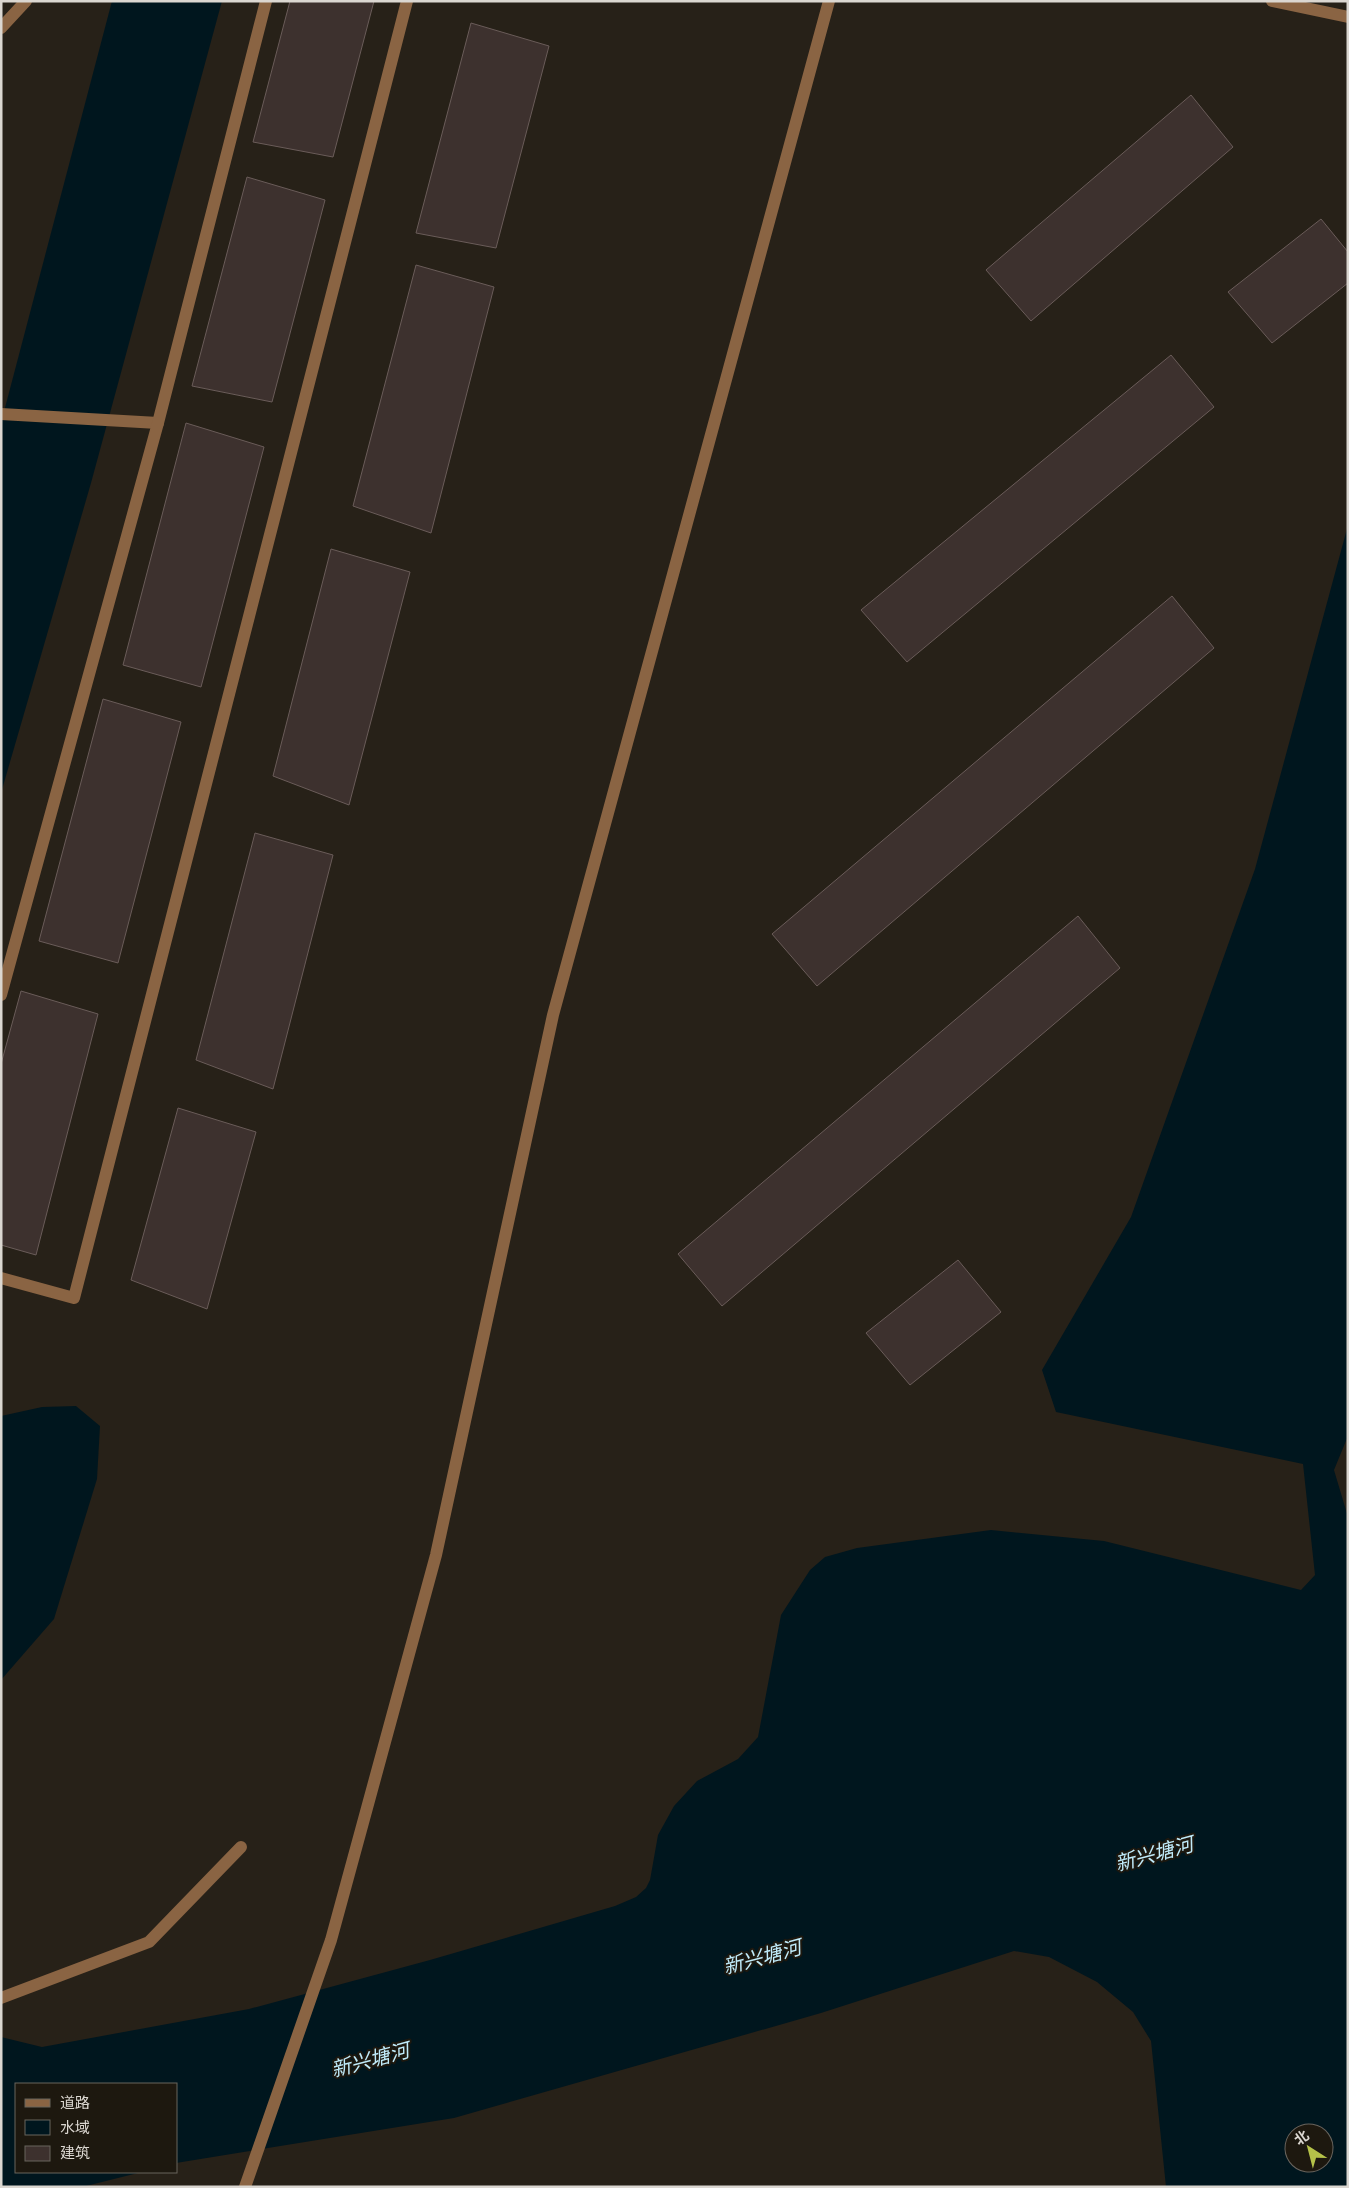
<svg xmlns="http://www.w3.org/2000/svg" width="1349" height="2188" font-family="Figtree,'Noto Sans SC',sans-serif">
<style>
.water{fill:#00161e;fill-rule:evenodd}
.building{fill:#3d312e;stroke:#6a5c59}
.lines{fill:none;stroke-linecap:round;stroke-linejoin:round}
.minor{stroke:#8a6443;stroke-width:12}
.labels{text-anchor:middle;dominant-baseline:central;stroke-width:4;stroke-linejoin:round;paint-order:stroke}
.water-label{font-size:20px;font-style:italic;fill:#c0ebfa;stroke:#1d180f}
</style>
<rect width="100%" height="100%" fill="#272118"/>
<!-- water -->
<g class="water">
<polygon points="112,1 222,1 91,483 1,793 1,423"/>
<path d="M1348,525V1436L1334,1470L1348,1517V2187H1166L1151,2041L1133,2012L1097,1982L1049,1957L1014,1951L821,2013L454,2118L176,2163V2084H16V2172H142L82,2187H1V2037L42,2047L249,2009L430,1960L615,1906L636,1897L646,1888L650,1880L658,1835L674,1806L697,1781L738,1759L758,1737L781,1615L810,1570L825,1557L857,1548L991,1530L1104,1541L1301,1590L1315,1575L1303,1464L1056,1412L1042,1370L1131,1217L1255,869ZM1294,2133H1324V2163H1294Z"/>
<polygon points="76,1406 100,1426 97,1479 54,1619 1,1680 1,1416 42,1407"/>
</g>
<!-- building -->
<g class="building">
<polygon points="290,1 374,1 333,157 253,142"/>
<polygon points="471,23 549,46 496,248 416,233"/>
<polygon points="1191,95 1233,147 1031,321 986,270"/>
<polygon points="247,177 325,200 272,402 192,386"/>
<polygon points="1321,219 1348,252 1348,283 1272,343 1228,292"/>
<polygon points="416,265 494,287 431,533 353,506"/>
<polygon points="1171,355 1214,407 907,662 861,610"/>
<polygon points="186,423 264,447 201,687 123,665"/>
<polygon points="331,549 410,572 349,805 273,776"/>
<polygon points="1172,596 1214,648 817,986 772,934"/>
<polygon points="103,699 181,722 118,963 39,941"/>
<polygon points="255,833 333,855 273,1089 196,1060"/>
<polygon points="1078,916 1120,968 722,1306 678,1254"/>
<polygon points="21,991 98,1014 36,1255 1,1245 1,1064"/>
<polygon points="178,1108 256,1132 207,1309 131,1280"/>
<polygon points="958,1260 1001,1312 910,1385 866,1333"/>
</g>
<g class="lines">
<!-- minor -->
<g class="minor">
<polyline points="1272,1 1348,17"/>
<polyline points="1,28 26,1"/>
<polyline points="1,414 158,423"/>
<polyline points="1,995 158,423 266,1"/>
<polyline points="1,1278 74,1298 407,1"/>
<polyline points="1,1998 149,1942 241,1847"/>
<polyline points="245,2187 331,1940 436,1555 553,1015 829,1"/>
</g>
</g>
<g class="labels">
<!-- water labels -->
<g class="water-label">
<text transform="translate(1154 1854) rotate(-15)">新兴塘河</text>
<text transform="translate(762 1957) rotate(-15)">新兴塘河</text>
<text transform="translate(370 2060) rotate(-15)">新兴塘河</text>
</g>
</g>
<!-- border -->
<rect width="1349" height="2188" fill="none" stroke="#dbd7d1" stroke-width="5"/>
<!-- legend -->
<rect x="15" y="2083" width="162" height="90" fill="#1d180f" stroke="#69645d"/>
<rect x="25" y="2099" width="25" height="8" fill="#8a6443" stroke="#69645d"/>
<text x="60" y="2108" font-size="15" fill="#dbd7d1">道路</text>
<rect x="25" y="2120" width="25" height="15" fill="#00161e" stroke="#69645d"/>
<text x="60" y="2133" font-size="15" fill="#dbd7d1">水域</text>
<rect x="25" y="2146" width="25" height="15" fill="#3d312e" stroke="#69645d"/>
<text x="60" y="2158" font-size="15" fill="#dbd7d1">建筑</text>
<!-- north arrow -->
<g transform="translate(1309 2148) rotate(324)"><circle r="24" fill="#1d180f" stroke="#69645d"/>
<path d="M0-4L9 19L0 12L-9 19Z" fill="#b5c249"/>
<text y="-8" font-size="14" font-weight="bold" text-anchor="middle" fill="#dbd7d1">北</text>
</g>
</svg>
